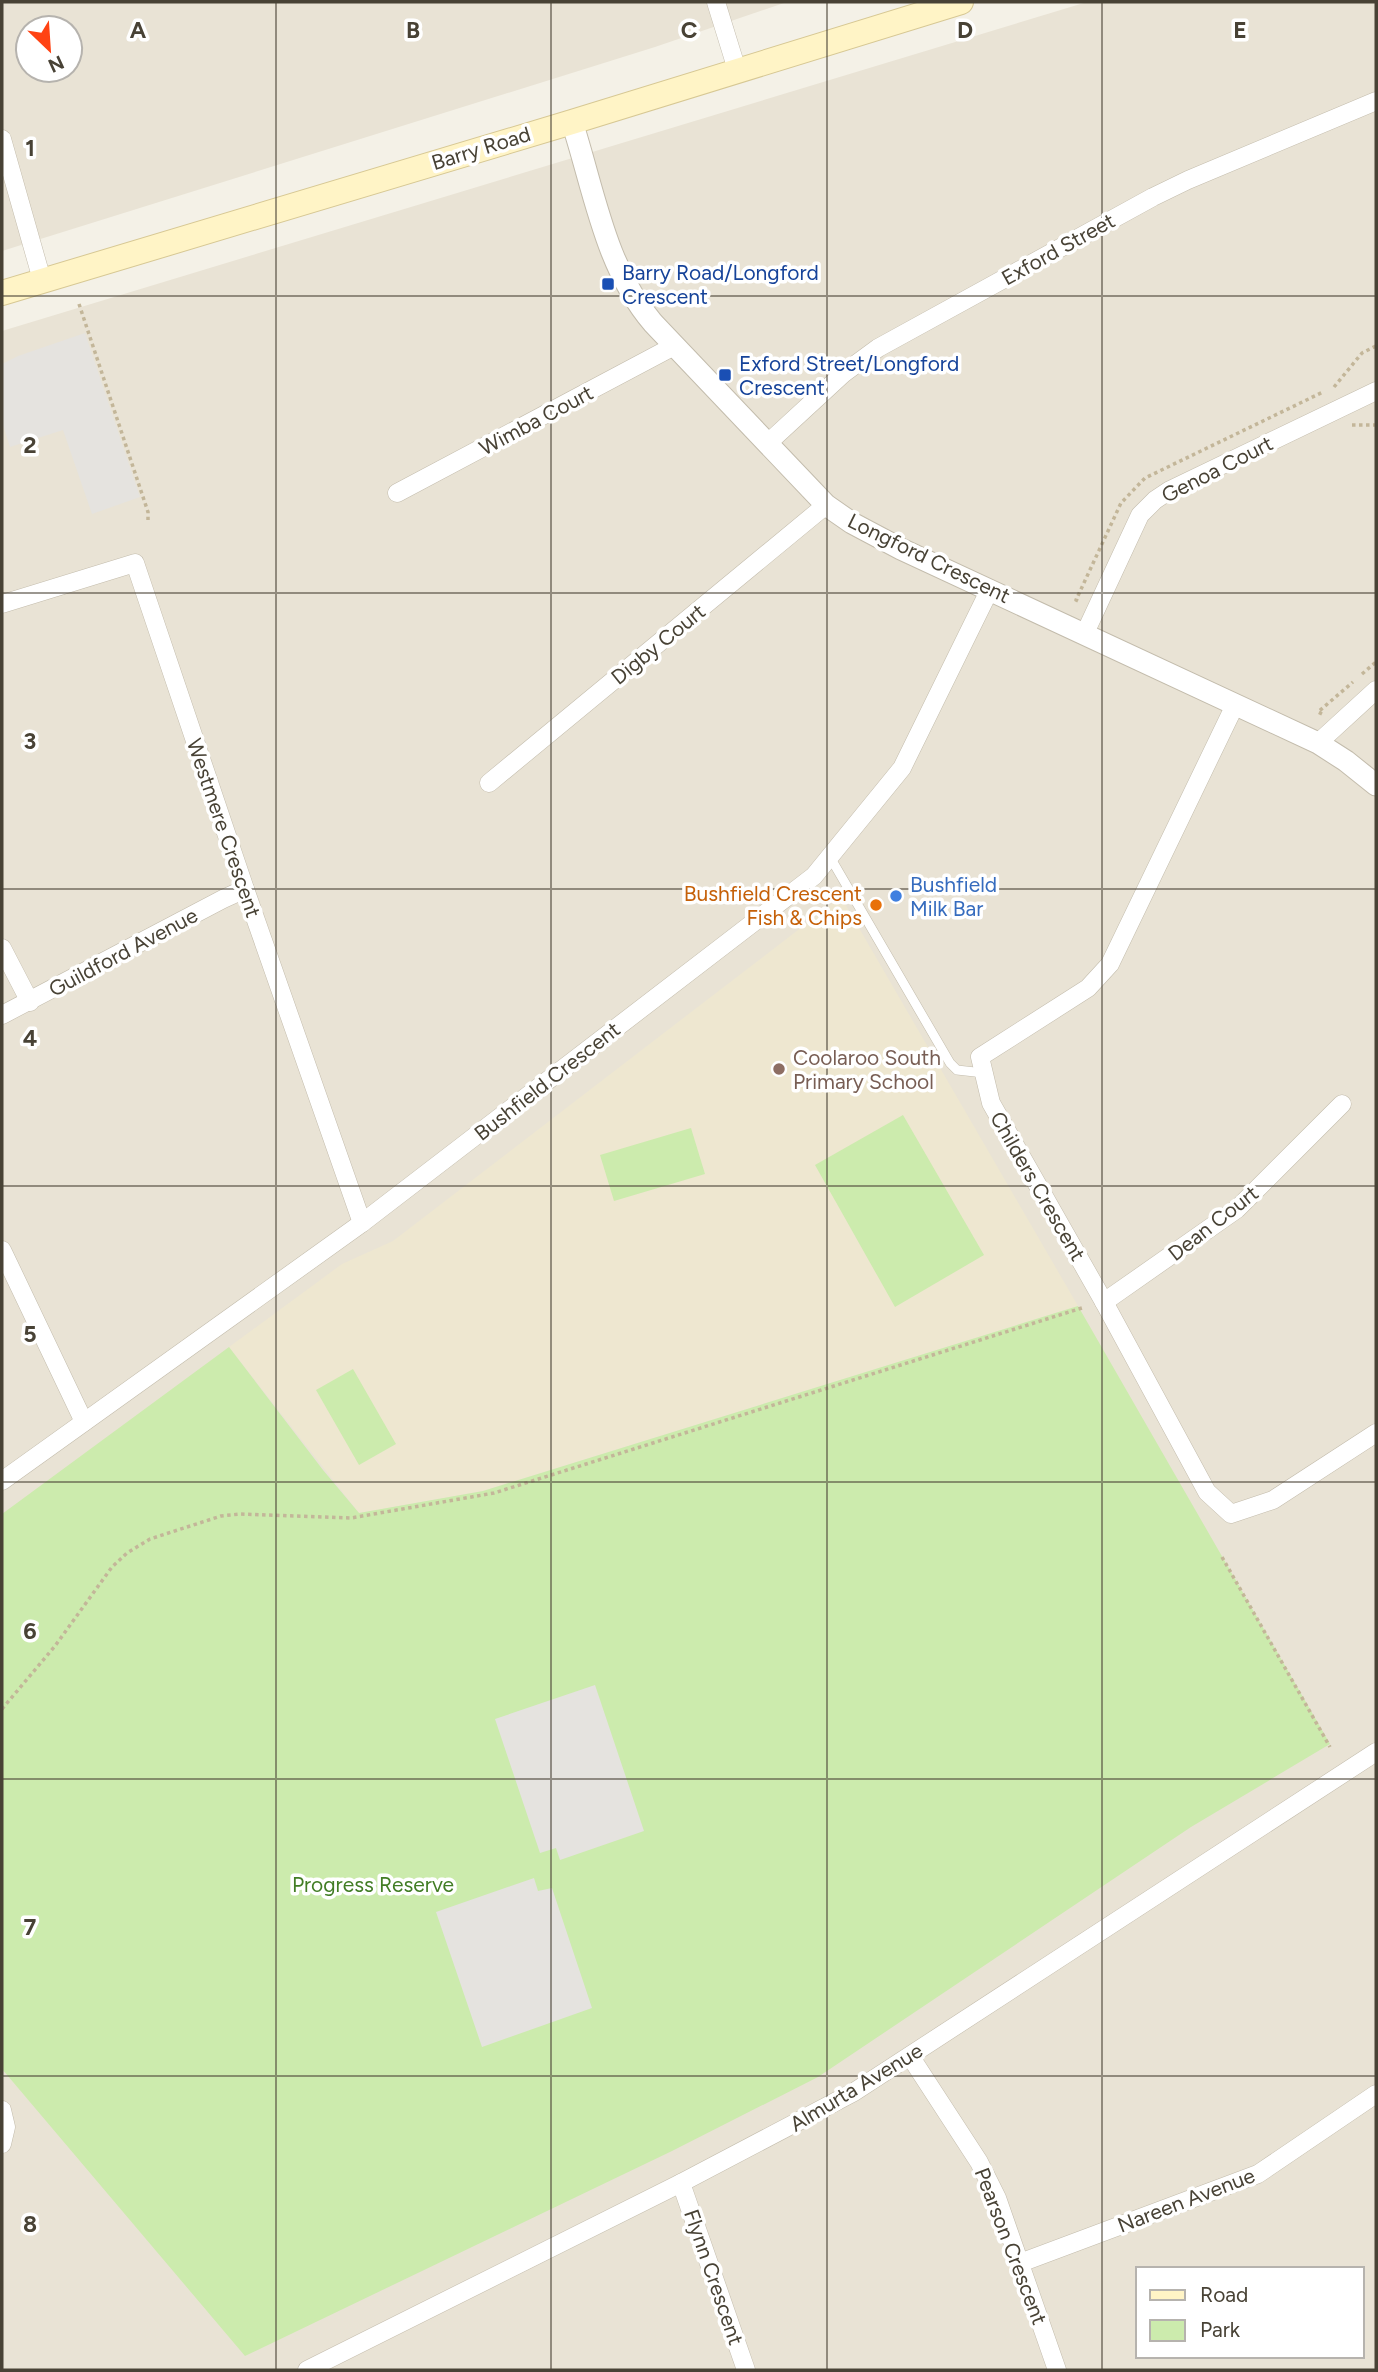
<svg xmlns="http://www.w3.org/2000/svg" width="1378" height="2372" font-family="Figtree,sans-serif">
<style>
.residential{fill:#e9e3d5;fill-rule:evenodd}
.education{fill:#eee7d0}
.green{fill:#ccebad}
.parking{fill:#e5e3df}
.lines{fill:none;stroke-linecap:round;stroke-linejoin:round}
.service-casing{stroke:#c3bcac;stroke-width:10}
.minor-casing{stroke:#c3bcac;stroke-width:19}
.tertiary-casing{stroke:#c3bcac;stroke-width:23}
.secondary-casing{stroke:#d7c894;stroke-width:26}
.path{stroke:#c3b699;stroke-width:3.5;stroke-dasharray:3.5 3.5;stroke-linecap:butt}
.service{stroke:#fff;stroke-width:9}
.minor{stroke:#fff;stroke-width:18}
.tertiary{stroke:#fff;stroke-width:21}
.secondary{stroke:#fff4c6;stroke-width:24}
.grid{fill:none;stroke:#484235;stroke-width:2;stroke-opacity:0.55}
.transit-dot{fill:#1a4fb4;stroke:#fff;stroke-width:2.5}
.shop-dot{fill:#3f7fe0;stroke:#fff;stroke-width:2.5}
.food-dot{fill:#e8710a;stroke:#fff;stroke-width:2.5}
.education-dot{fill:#8d6e63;stroke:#fff;stroke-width:2.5}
.labels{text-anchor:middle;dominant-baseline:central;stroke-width:7;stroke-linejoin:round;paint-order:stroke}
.street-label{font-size:21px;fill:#484235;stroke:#fff}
.transit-label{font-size:21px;fill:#164399;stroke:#fff;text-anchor:start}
.shop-label{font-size:21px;fill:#366cbe;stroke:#fff;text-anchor:start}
.food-label{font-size:21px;fill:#c56008;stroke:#fff;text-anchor:end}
.education-label{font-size:21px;fill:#785e54;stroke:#fff;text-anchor:start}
.park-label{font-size:21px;fill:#427d25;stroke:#fff}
.grid-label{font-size:23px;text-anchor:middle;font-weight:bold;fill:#484235;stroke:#fff;stroke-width:7;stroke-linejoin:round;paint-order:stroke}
</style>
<rect width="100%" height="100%" fill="#f4f1e7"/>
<!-- residential -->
<g class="residential">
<path d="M2,2H787L655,47L2,251ZM28,28H70V70H28Z"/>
<path d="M1087,2H1376V2370H2V331ZM1138,2269H1362V2356H1138Z"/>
</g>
<!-- education -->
<polygon class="education" points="841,897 1078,1306 483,1491 359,1513 229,1347 342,1264 393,1241"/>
<!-- green -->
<g class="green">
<polygon points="903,1115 984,1255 895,1307 815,1165"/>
<polygon points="691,1128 705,1174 614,1201 600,1155"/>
<polygon points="1078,1306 1330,1744 1191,1827 818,2077 672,2151 245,2356 2,2069 2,1514 229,1347 323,1470 359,1513 483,1491"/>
<polygon points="353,1369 396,1444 359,1465 316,1390"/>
</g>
<!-- parking -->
<g class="parking">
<polygon points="85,333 140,497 92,514 63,430 10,447 2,422 2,364 18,356"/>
<polygon points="595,1685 644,1831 560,1860 556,1848 540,1853 495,1719"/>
<polygon points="534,1878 538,1891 552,1888 592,2008 482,2047 436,1912"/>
</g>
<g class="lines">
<defs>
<polyline id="service" points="830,857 950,1063 957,1070 984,1073"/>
<g id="minor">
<polyline points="716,2 737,70"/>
<polyline points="2,139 42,280"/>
<polyline points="767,444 844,373 878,348 1153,197 1188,180 1376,101"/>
<polyline points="397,493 674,346"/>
<polyline points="2,604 135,563 245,889 362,1223"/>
<polyline points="1085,633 1140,515 1155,500 1170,490 1376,391"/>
<polyline points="1235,705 1110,964 1088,988 980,1057 991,1103 1104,1302 1207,1492 1231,1514 1273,1500 1376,1433"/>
<polyline points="1318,743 1376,690"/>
<polyline points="489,783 826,505"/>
<polyline points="2,948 30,1002"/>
<polyline points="2,1015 223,899 245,889"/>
<polyline points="2,1250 84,1422"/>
<polyline points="1104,1302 1237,1209 1342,1104"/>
<polyline points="2,1481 362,1223 814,876 902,768 990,589"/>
<polyline points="910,2056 979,2162 997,2198 1057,2370"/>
<polyline points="2,2110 6,2127 2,2144"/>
<polyline points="681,2183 746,2370"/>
<polyline points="1020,2263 1258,2174 1376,2094"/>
<polyline points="307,2370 681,2183 854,2092 1376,1752"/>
</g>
<path id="tertiary" d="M572,122C594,190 605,267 653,323L826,505L852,523L901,549L1318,743L1346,761L1376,785"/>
<polyline id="secondary" points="2,293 572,122 961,2"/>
</defs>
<!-- service casing -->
<use href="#service" class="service-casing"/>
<!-- minor casing -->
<use href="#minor" class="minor-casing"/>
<!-- tertiary casing -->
<use href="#tertiary" class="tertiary-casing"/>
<!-- secondary casing -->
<use href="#secondary" class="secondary-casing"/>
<!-- path -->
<g class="path">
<polyline points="79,304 148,512 148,520"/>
<polyline points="1334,387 1362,353 1376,346"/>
<polyline points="1352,425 1376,425"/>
<polyline points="1078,601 1076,600 1121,503 1145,478 1323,392"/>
<polyline points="1362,674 1376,662"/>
<polyline points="1322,714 1318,712 1353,682"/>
<polyline points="1222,1557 1330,1747"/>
<polyline points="2,1709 55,1646 112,1567 127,1553 150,1539 221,1516 240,1514 351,1518 494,1493 1085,1307"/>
</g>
<!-- service -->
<use href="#service" class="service"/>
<!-- minor -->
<use href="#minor" class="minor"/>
<!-- tertiary -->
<use href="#tertiary" class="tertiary"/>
<!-- secondary -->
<use href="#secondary" class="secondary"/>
</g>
<!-- grid -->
<path class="grid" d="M276,2V2370M551,2V2370M827,2V2370M1102,2V2370M2,296H1376M2,593H1376M2,889H1376M2,1186H1376M2,1482H1376M2,1779H1376M2,2076H1376"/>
<!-- markers -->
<g class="transit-dot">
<rect x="601" y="277" width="14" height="14" rx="3.5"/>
<rect x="718" y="368" width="14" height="14" rx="3.5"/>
</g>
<circle class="shop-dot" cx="896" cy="896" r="7"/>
<circle class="food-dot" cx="876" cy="905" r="7"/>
<circle class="education-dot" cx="779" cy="1069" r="7"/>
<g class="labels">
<!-- street labels -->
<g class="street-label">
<text transform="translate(481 148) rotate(-17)">Barry Road</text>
<text transform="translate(1058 249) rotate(-29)">Exford Street</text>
<text transform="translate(536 420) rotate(-28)">Wimba Court</text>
<text transform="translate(1217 469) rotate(-27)">Genoa Court</text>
<text transform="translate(929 558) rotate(26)">Longford Crescent</text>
<text transform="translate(658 644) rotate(-39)">Digby Court</text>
<text transform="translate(224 828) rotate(71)">Westmere Crescent</text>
<text transform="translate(123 952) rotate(-28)">Guildford Avenue</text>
<text transform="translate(547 1081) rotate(-38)">Bushfield Crescent</text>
<text transform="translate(1038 1186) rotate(60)">Childers Crescent</text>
<text transform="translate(1213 1223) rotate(-38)">Dean Court</text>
<text transform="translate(856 2087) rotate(-31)">Almurta Avenue</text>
<text transform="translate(1186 2200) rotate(-21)">Nareen Avenue</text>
<text transform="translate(1011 2246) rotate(69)">Pearson Crescent</text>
<text transform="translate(714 2277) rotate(71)">Flynn Crescent</text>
</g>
<!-- transit labels -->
<g class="transit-label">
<text x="622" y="272">Barry Road/Longford<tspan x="622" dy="24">Crescent</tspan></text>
<text x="739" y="363">Exford Street/Longford<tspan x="739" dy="24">Crescent</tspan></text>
</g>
<!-- shop labels -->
<g class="shop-label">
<text x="910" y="884">Bushfield<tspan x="910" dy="24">Milk Bar</tspan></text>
</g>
<!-- food labels -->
<g class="food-label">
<text x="862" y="893">Bushfield Crescent<tspan x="862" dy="24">Fish &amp; Chips</tspan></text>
</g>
<!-- education labels -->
<g class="education-label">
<text x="793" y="1057">Coolaroo South<tspan x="793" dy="24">Primary School</tspan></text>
</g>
<!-- park labels -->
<g class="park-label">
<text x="373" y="1884">Progress Reserve</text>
</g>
</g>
<g class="grid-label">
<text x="138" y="38">A</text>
<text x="413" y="38">B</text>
<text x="689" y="38">C</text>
<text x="965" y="38">D</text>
<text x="1240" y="38">E</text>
<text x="30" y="156">1</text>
<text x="30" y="453">2</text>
<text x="30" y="749">3</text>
<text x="30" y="1046">4</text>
<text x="30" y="1342">5</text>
<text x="30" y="1639">6</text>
<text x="30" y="1935">7</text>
<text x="30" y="2232">8</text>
</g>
<!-- border -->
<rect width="1378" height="2372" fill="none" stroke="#484235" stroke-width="7"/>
<!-- legend -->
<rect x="1136" y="2267" width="228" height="91" fill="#ffffff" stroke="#b6b3ae" stroke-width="2"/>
<rect x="1150" y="2290" width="35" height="10" fill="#fff4c6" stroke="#b6b3ae" stroke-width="2"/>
<text x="1200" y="2302" font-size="21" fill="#484235">Road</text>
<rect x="1150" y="2320" width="35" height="21" fill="#ccebad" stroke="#b6b3ae" stroke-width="2"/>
<text x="1200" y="2337" font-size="21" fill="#484235">Park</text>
<!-- north arrow -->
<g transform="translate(49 49) rotate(155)"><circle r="33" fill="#ffffff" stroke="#b6b3ae" stroke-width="2"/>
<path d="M0-5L12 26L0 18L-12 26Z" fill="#ff4313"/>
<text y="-10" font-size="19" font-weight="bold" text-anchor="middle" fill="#484235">N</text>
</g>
</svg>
